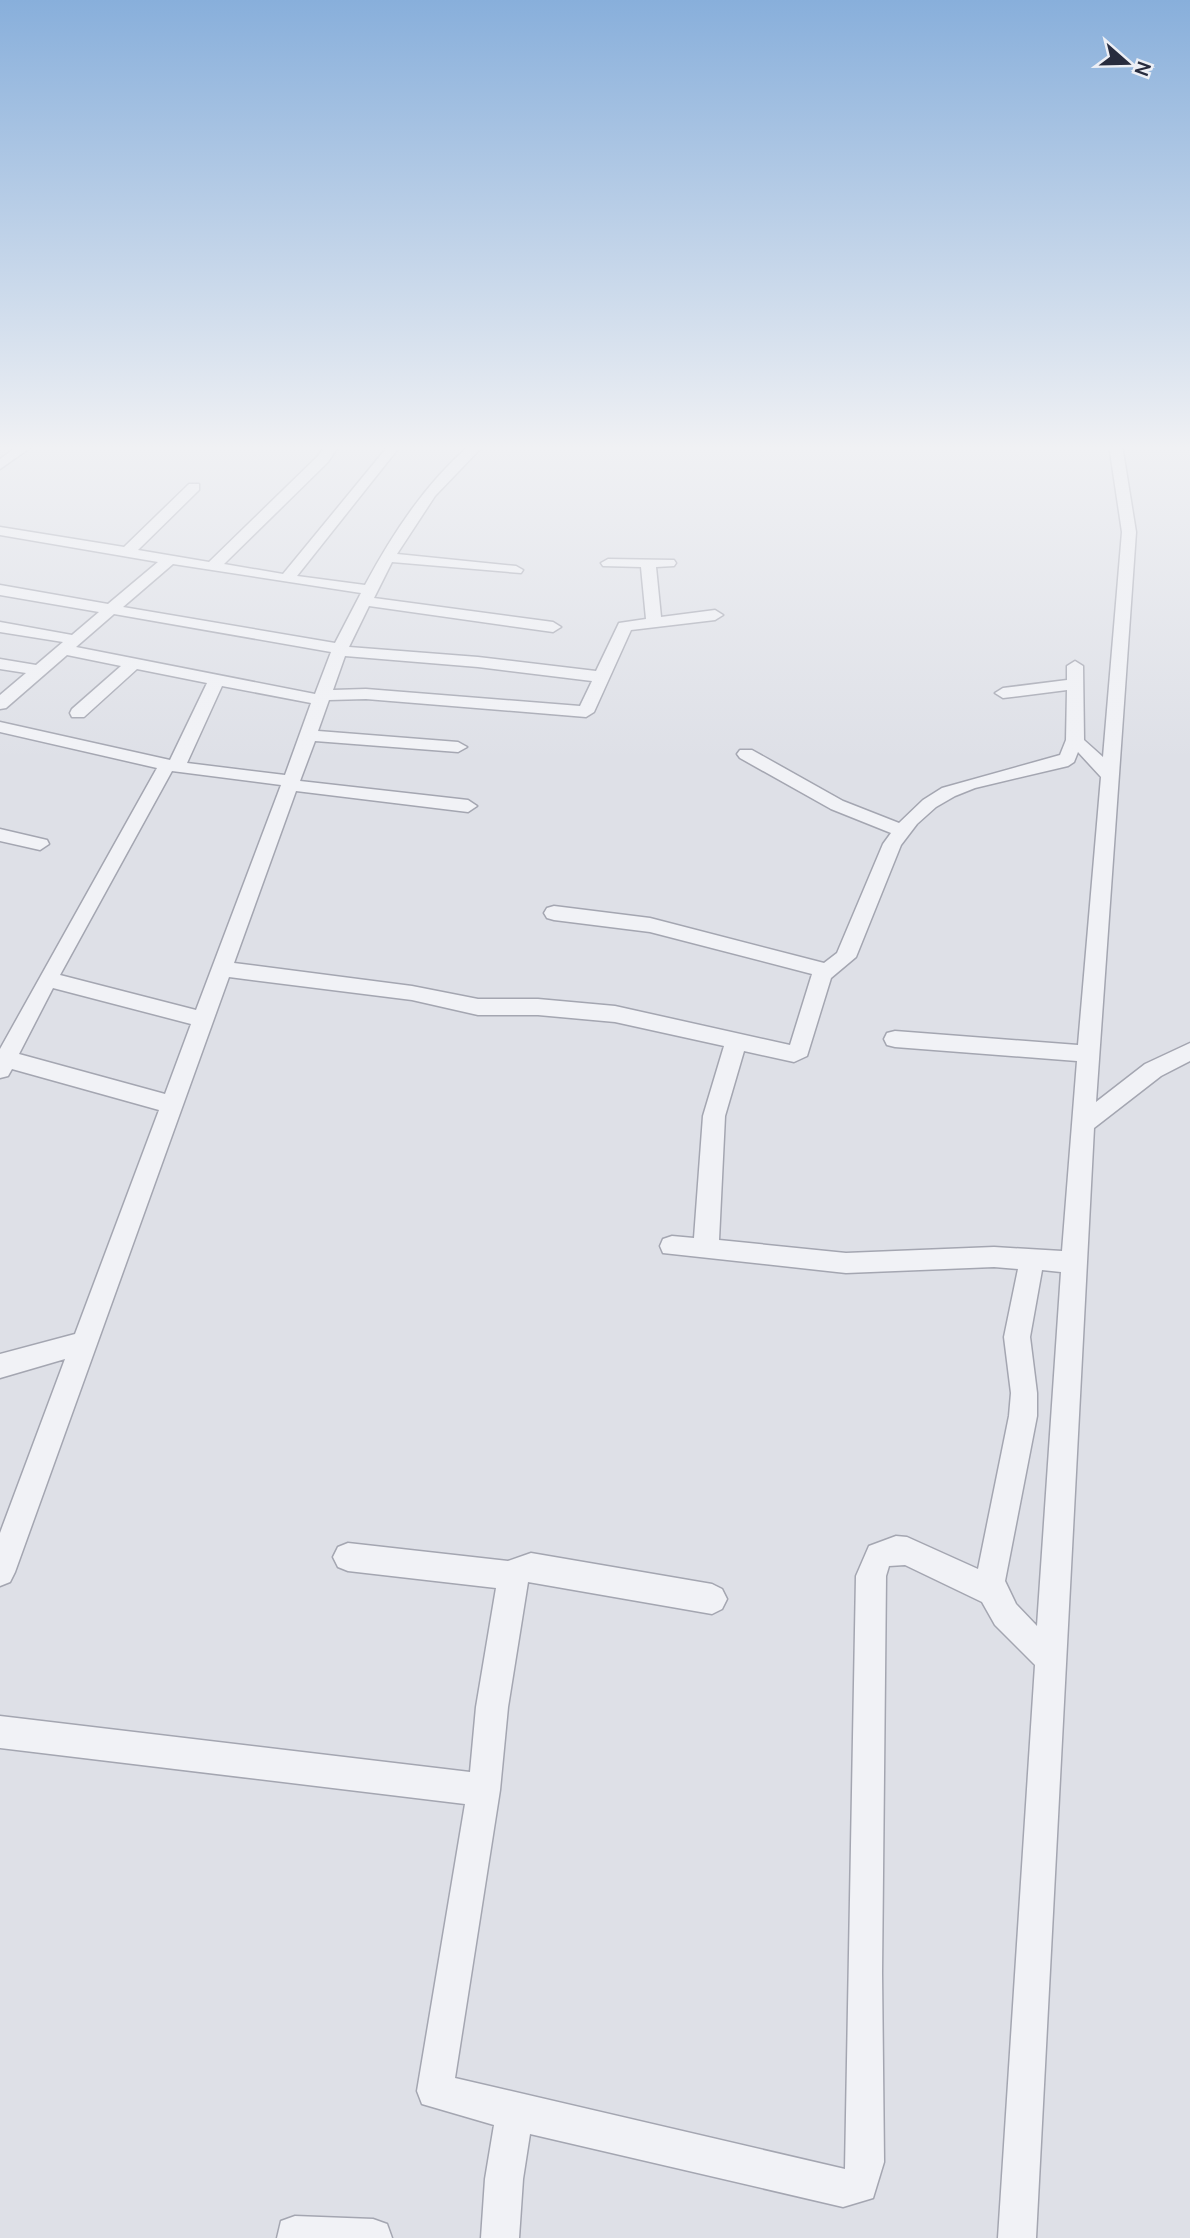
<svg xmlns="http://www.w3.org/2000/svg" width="1190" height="2238" font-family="Manrope,sans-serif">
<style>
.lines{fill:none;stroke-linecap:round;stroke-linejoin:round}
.minor-casing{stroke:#a4a6b1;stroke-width:3}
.minor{fill:#f1f2f6;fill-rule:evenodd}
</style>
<rect width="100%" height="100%" fill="#dee0e7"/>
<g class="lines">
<defs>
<g id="minor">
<polygon points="19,445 34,445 0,469 0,459"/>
<path d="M326,445H339L328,462L224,564L283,574L389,445H401L297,576L365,585C393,533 425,484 470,445H484L435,496L397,554L516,566L523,570L521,573L392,562L374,598L553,622L561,627L553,632L369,606L349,647L478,657L596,671L619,623L646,619L641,567L603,566L601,563L608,559L674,560L676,563L674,566L656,567L661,617L715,610L723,615L715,620L631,630L594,712L586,717L366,699L329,700L318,731L458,742L467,747L458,752L315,741L300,781L468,800L477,806L468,812L296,791L234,963L412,986L478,999H538L615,1006L790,1045L812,974L650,932L554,920L547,918L544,913L547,908L554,906L650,918L824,963L837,953L883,844L891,833L831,809L740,758L737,754L740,750H752L843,801L899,823L923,800L942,788L1060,755L1066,740L1067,690L1003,698L995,693L1003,688L1067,680V666L1075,661L1083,666L1084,740L1103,757L1122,532L1109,445H1122L1136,532L1096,1102L1145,1064L1190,1043V1061L1161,1076L1094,1128L1036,2238H998L1035,1665L995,1625L982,1602L905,1565L889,1566L886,1576L882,1973L884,2162L873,2198L843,2207L530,2134L523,2179L519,2238H481L485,2179L494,2125L422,2104L417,2091L465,1804L0,1748V1716L470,1772L476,1707L496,1588L348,1571L338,1567L333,1557L338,1547L348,1543L508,1561L531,1553L712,1584L722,1589L727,1599L722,1609L712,1614L528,1582L508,1707L500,1790L455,2078L845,2169L856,1576L869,1546L896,1536L907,1537L978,1569L1009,1416L1011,1393L1004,1337L1018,1269L994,1267L846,1273L663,1253L660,1246L663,1239L672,1236L694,1238L703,1116L724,1046L615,1022L538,1015H478L412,1000L229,977L15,1572L10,1582L0,1586V1533L65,1359L0,1378V1354L75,1334L159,1110L12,1069L8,1076L0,1078V1049L157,768L0,732V722L170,760L207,683L137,669L84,717H72L70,713L72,709L121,666L67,655L6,708L0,709V695L26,673L0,669V659L36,665L63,642L0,632V622L72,635L99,612L0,595V585L108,604L158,562L0,535V527L124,547L189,484H199V490L138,550L209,562L318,456ZM173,564L361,593L335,643L123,607ZM114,614L331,652L315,694L76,647ZM345,656L478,667L592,681L580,706L366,689L333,690ZM222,686L311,703L285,775L187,763ZM1078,752L1101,777L1078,1045L895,1031L887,1033L884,1039L887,1045L895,1047L1077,1061L1062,1251L994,1247L846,1253L719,1240L725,1116L744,1051L794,1062L807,1056L831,978L856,957L901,845L917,824L936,807L955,796L975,788L1068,766L1074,762ZM172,771L281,785L196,1010L60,975ZM53,988L191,1024L165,1094L19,1054ZM1042,1270L1061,1272L1037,1626L1016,1604L1005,1581L1037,1416V1393L1030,1337Z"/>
<polygon points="0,829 47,840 49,844 40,850 0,841"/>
<polygon points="295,2216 373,2219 387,2224 392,2238 277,2238 281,2221"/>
</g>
</defs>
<!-- minor casing -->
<use href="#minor" class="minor-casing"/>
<!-- minor -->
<use href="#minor" class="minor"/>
</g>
<!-- sky -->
<linearGradient id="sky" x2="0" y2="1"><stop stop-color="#88afdb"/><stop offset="0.59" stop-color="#f0f1f4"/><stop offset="1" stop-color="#f0f1f4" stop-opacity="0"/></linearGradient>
<rect width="1190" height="759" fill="url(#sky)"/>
<!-- north arrow -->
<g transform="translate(1127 63) rotate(110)" stroke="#edeff5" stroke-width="5" paint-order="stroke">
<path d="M0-5L12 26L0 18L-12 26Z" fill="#282c3e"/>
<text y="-10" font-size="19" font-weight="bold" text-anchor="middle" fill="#282c3e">N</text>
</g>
</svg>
